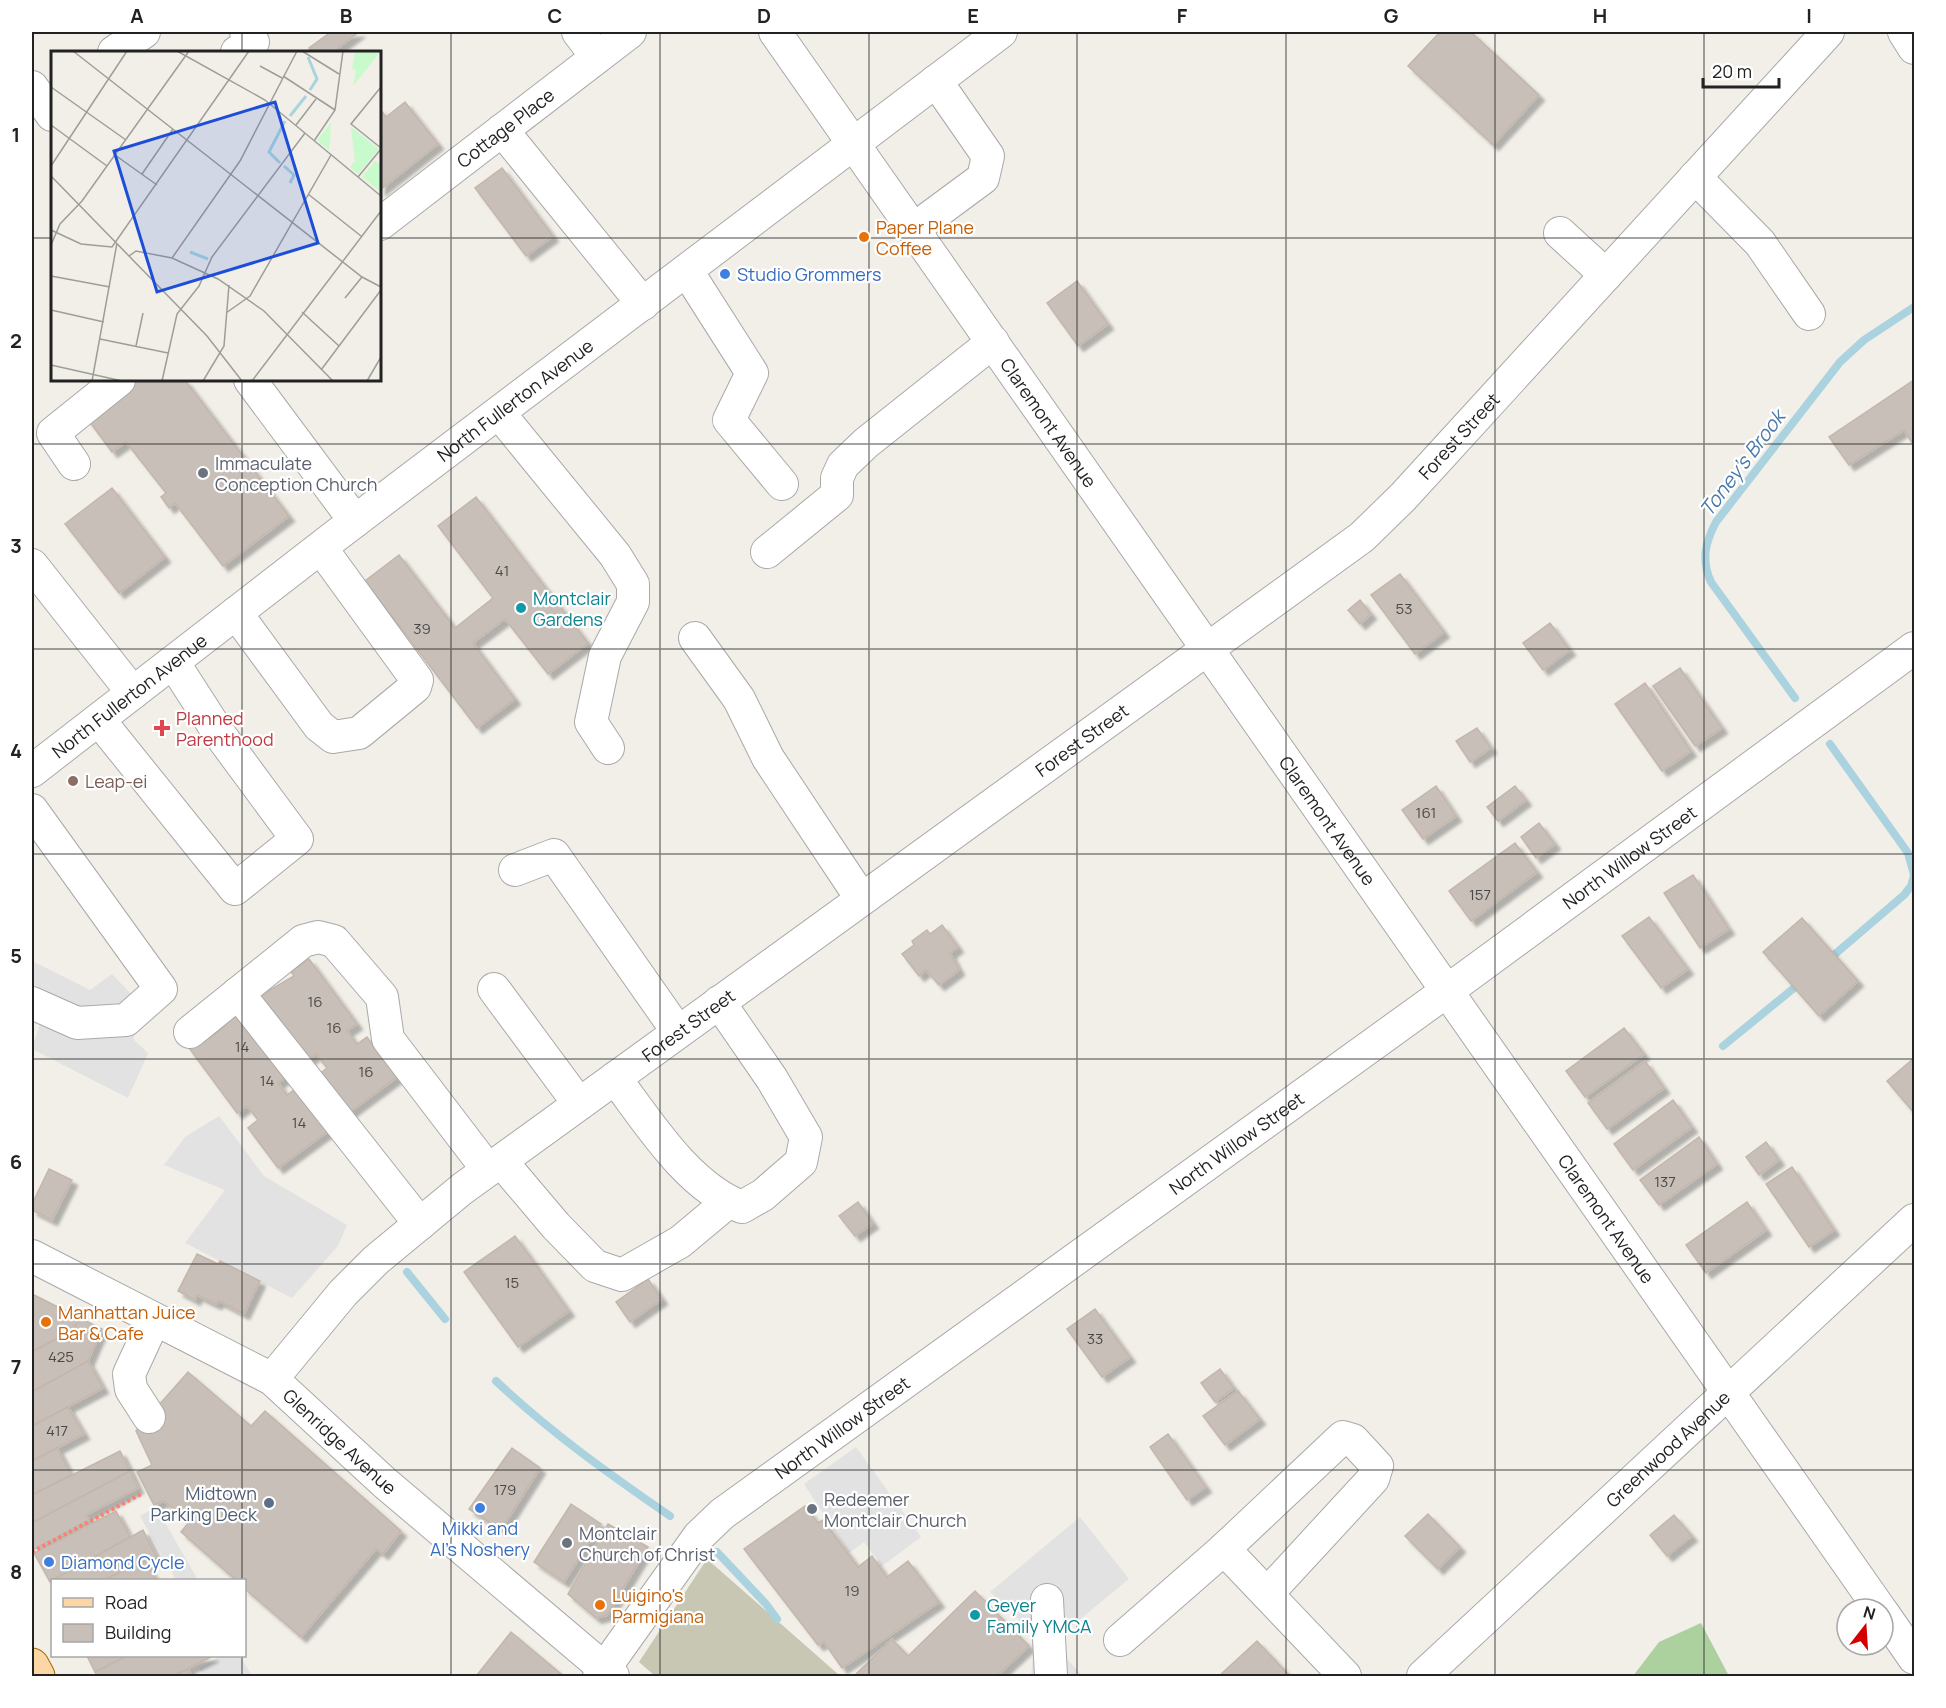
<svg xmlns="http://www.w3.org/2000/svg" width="1946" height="1708" font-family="Manrope,sans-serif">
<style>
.construction{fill:#c7c7b4}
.forest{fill:#add19e}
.parking{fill:#e2e2e2}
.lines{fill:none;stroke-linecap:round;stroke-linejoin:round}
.stream{stroke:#aad3df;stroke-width:8}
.building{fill:#c7bfb8;stroke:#c4b6ab;stroke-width:1.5;filter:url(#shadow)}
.minor-casing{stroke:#a9a9a9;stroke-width:34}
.major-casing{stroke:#a06b00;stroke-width:35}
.path{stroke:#fa8072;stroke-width:4;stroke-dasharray:3 3;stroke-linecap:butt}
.minor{stroke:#fff;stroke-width:32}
.major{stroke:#fcd6a4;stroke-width:33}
.grid{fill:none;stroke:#222;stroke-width:1.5;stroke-opacity:0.55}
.food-dot{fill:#e8710a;stroke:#fff;stroke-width:2}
.shop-dot{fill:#3f7fe0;stroke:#fff;stroke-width:2}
.worship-dot{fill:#6b7280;stroke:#fff;stroke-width:2}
.culture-dot{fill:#0f9aa8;stroke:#fff;stroke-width:2}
.health-dot{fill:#e0444e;stroke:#fff;stroke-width:2}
.education-dot{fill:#8d6e63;stroke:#fff;stroke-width:2}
.service-dot{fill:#5c6f8a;stroke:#fff;stroke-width:2}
.labels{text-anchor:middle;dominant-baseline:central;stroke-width:4.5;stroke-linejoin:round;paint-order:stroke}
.number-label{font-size:15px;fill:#4b4948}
.street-label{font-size:18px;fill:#222;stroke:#fff}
.food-label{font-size:18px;fill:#c56008;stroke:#fff;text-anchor:start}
.shop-label{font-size:18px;fill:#366cbe;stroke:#fff;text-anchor:start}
.worship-label{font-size:18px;fill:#5b616d;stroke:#fff;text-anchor:start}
.culture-label{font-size:18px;fill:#0d838f;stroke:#fff;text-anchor:start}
.health-label{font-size:18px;fill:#be3a42;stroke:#fff;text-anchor:start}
.education-label{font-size:18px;fill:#785e54;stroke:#fff;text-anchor:start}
.service-label{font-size:18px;fill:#4e5e75;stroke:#fff;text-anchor:end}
.water-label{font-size:20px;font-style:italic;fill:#4a7aab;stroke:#fff}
.inset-river{fill:none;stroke:#aad3df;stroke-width:3}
.inset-road{fill:none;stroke:#9f9d99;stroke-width:1.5}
.view{fill:#1d4ed8;fill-opacity:0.15;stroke:#1d4ed8;stroke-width:3}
.inset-edge{fill:none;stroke:#222;stroke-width:3}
.neatline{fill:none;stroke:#222;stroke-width:2}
.grid-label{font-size:20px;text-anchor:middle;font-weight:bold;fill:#222}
</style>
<defs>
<filter id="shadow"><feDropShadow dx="5.5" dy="5.5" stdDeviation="1.5" flood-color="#0004"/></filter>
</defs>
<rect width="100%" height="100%" fill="#f2efe9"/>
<!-- construction -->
<polygon class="construction" points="707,1559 839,1675 655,1676 639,1662"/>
<!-- forest -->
<polygon class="forest" points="1701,1623 1729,1676 1633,1676 1659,1642"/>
<!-- parking -->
<g class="parking">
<polygon points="32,961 90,990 112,974 151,1015 133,1024 134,1040 148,1053 128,1098 32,1049 40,1024 32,1019"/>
<polygon points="219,1116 264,1176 347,1225 338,1246 292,1298 185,1243 225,1190 164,1165 185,1137"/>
<polygon points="856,1447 921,1537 882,1566 864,1542 849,1553 804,1484"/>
<polygon points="156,1507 198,1580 176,1580 140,1516"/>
<polygon points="1080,1517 1129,1579 1062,1634 1059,1651 1083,1676 1031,1676 1035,1635 990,1592"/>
<polygon points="217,1656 240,1656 252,1676 204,1676 199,1668 218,1658"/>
</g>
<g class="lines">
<!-- stream -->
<g class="stream">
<path d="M1795,698L1711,582C1701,560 1705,543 1716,522L1840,362L1864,340L1914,307"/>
<polyline points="1830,744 1908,853 1914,875"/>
<polyline points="1834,955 1904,895 1911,886 1914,876"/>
<polyline points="1723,1046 1794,988"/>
<polyline points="407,1272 445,1319"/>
<path d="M496,1381C550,1432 609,1474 670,1516"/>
<polyline points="717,1552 766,1604 777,1619"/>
</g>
</g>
<!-- building -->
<g class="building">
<polygon points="331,32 359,32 334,51 335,52 312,52 309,48"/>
<polygon points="1440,32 1471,32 1539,95 1493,145 1408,66"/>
<polygon points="405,102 438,144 380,190 380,109 386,117"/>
<polygon points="502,168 553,236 526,256 475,188"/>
<polygon points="1077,281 1108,324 1078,346 1047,303"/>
<polygon points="126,380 185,380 289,516 223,566 175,503 169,508 161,497 166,493 126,442 112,452 83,413"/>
<polygon points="1914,380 1914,446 1904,430 1849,465 1829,437"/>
<polygon points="112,488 165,557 119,593 65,524"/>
<polygon points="476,497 588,643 548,674 505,619 473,643 515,699 477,728 365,581 399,555 455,628 493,598 438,526"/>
<polygon points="1400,574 1444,632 1415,654 1371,595"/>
<polygon points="1360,600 1371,614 1360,624 1348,610"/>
<polygon points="1550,623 1570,650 1543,670 1523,643"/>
<polygon points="1680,668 1722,728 1695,746 1653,686"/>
<polygon points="1645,683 1691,751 1662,771 1615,704"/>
<polygon points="1477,728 1491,748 1470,762 1456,741"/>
<polygon points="1436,786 1456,816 1423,839 1402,810"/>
<polygon points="1515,786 1526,800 1498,821 1487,807"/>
<polygon points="1539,823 1555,844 1536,858 1521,837"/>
<polygon points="1515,843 1537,872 1471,921 1449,891"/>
<polygon points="1693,875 1729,929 1700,948 1664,893"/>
<polygon points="1649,917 1688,969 1661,988 1622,936"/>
<polygon points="1802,918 1858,981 1819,1016 1763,952"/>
<polygon points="942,925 958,947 950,953 959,970 939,985 926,970 919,976 902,954 914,945 912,941 927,930 930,934"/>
<polygon points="309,959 357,1024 347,1031 357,1044 367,1037 397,1077 346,1115 317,1076 327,1068 316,1054 306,1062 258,997 294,976 291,972"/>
<polygon points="240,1008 289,1075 278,1083 287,1095 299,1086 331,1129 278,1168 248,1128 258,1120 247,1106 237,1113 189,1048 207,1034 210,1038 224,1027 220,1023"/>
<polygon points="1624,1028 1644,1054 1585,1097 1566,1071"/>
<polygon points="1914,1058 1914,1113 1887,1081"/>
<polygon points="1645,1061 1664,1088 1607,1129 1588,1103"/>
<polygon points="1673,1100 1692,1127 1633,1170 1614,1144"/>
<polygon points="1699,1137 1717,1164 1659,1205 1640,1180"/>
<polygon points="1766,1142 1779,1160 1759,1175 1746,1157"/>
<polygon points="1792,1167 1834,1230 1809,1247 1766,1184"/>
<polygon points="49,1169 72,1180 52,1220 32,1210 32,1204"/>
<polygon points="858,1202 873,1223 855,1236 839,1216"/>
<polygon points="1747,1202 1766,1230 1706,1273 1686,1245"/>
<polygon points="515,1236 569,1311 518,1347 464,1272"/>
<polygon points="197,1254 218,1264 220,1261 260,1281 244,1314 219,1301 216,1304 197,1295 195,1300 178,1291"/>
<polygon points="648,1279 662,1299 630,1322 616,1302"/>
<polygon points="32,1294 80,1318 73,1330 32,1352"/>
<polygon points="1095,1309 1130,1357 1102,1377 1067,1329"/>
<polygon points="80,1318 102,1329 88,1361 32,1392 32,1352 73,1330"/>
<polygon points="88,1361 103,1388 32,1426 32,1392"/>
<polygon points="1220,1369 1234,1388 1215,1402 1201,1383"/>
<polygon points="188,1372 251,1426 265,1411 401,1531 383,1554 376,1549 301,1637 244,1588 244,1580 236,1580 181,1532 189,1522 164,1501 154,1505 137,1472 152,1465 136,1431"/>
<polygon points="1238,1391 1260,1419 1225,1445 1203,1416"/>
<polygon points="68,1407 84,1434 32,1461 32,1426"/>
<polygon points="1168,1434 1206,1487 1187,1500 1150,1447"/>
<polygon points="57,1448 71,1475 32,1495 32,1461"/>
<polygon points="512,1448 540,1468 501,1530 469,1509"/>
<polygon points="120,1451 130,1471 32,1523 32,1495"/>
<polygon points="130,1471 138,1488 86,1515 89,1520 33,1550 32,1523"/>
<polygon points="571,1504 601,1524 564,1582 534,1562"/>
<polygon points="805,1506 818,1523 823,1520 858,1567 872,1556 887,1577 908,1561 939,1602 842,1668 824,1642 818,1645 744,1549"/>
<polygon points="116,1511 130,1537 50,1582 34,1553"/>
<polygon points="1428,1514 1460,1547 1438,1569 1405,1536"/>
<polygon points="1674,1515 1692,1536 1667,1556 1650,1535"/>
<polygon points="608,1524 648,1547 607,1615 596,1618 568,1594"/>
<polygon points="143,1530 156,1556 104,1580 53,1580"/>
<polygon points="145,1561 156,1580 104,1580"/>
<polygon points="975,1591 1029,1646 997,1676 854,1676 892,1639 908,1656"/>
<polygon points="511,1632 561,1674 558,1676 477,1675"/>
<polygon points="1257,1641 1290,1676 1219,1676"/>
<polygon points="87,1656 127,1656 95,1672"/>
<polygon points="127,1656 213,1656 173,1676 98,1676 95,1672"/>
<polygon points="188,1669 192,1676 173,1676"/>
</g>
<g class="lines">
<defs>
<g id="minor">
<polyline points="578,32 597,57"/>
<path id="s1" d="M775,32L1880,1609"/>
<polyline points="1904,32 1914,48"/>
<polyline points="114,52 144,32"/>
<polyline points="237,52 253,42 246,32"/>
<polyline points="32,87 52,115"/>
<polyline points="502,130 643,304"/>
<polyline points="1695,177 1760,243 1809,314"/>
<path id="s2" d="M380,224L630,32"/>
<polyline points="914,229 983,178 988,156 936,81"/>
<polyline points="1560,233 1606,275"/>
<polyline points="687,271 752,373 729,420 782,484"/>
<polyline points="250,380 355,521"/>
<polyline points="499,413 615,555 633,584 633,602 605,656 591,722 608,748"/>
<polyline points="74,464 53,433 119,380"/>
<polyline points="767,552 837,495 837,478 843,465 866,443 993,342"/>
<polyline points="32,565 133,693"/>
<polyline points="236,613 319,726 333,737 359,733 415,687 417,680 321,548"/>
<polyline points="695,638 739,699 768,758 861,898"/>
<polyline points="99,720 235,889 297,839 218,732 173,662"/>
<path id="s3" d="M32,771L338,534L1001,32"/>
<polyline points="32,810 161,989 126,1020 77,1023 32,1003"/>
<polyline points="515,870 554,855 678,1032"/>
<polyline points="494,989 579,1104"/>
<polyline points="238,993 420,1224"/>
<polyline points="190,1032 303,941 318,937 334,941 382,997 388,1039 488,1170"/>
<path d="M615,1078C648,1122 688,1187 742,1207L763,1195L801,1162L806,1137L772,1079L719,1002"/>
<polyline points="501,1161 556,1226 595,1266 622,1275 680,1242 728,1202"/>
<path id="s4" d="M32,1256L272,1379L385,1483L613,1676"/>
<path id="s5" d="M272,1379L343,1293L376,1260L462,1189L1362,537L1403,497L1828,32"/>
<polyline points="149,1417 131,1389 129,1374 154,1320"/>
<polyline points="1224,1549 1343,1437 1353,1440 1377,1466 1373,1479 1267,1594"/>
<polyline points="1047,1600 1051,1676"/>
<polyline points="1883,1613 1914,1658"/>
<polyline points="1120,1640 1224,1549 1345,1676"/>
<path id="s6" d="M599,1676L699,1536L722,1514L1447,991L1914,648"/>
<path id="s7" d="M1423,1676L1914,1220"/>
</g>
<polyline id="major" points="32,1665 38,1676"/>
</defs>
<!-- minor casing -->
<use href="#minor" class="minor-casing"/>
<!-- major casing -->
<use href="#major" class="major-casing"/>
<!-- path -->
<polyline class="path" points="32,1552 143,1493"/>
<!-- minor -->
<use href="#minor" class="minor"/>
<!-- major -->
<use href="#major" class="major"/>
</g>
<!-- grid -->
<path class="grid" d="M242,32V52M451,32V1676M660,32V1676M869,32V1676M1077,32V1676M1286,32V1676M1495,32V1676M1704,32V1676M32,238H52M380,238H1914M242,380V1580M32,444H1914M32,649H1914M32,854H1914M32,1059H1914M32,1264H1914M32,1470H1914M242,1656V1676"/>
<!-- markers -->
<g class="food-dot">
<circle cx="864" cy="237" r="6"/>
<circle cx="46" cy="1322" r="6"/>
<circle cx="600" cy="1605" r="6"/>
</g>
<g class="shop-dot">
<circle cx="725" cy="274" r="6"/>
<circle cx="480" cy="1508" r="6"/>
<circle cx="49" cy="1562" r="6"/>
</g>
<g class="worship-dot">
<circle cx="203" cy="473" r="6"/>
<circle cx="812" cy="1509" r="6"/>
<circle cx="567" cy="1543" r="6"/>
</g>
<g class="culture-dot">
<circle cx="521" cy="608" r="6"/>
<circle cx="975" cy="1615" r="6"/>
</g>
<path class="health-dot" d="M159 719h6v6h6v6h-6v6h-6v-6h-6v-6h6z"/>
<circle class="education-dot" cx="73" cy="781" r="6"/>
<circle class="service-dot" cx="269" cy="1503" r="6"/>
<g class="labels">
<!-- number labels -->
<g class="number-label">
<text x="502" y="570">41</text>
<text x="1404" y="608">53</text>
<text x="422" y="628">39</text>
<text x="1426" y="812">161</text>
<text x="1480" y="894">157</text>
<text x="315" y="1001">16</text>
<text x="334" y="1027">16</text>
<text x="242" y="1046">14</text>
<text x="366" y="1071">16</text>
<text x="267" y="1080">14</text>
<text x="299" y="1122">14</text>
<text x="1665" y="1181">137</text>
<text x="512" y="1282">15</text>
<text x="1095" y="1338">33</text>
<text x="61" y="1356">425</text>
<text x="57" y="1430">417</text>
<text x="505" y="1489">179</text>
<text x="852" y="1590">19</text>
</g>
<!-- street labels -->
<g class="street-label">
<text stroke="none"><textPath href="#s2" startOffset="158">Cottage Place</textPath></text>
<text stroke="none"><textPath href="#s3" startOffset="609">North Fullerton Avenue</textPath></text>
<text stroke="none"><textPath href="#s1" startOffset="477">Claremont Avenue</textPath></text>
<text stroke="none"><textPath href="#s5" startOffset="1521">Forest Street</textPath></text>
<text stroke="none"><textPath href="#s3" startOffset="123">North Fullerton Avenue</textPath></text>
<text stroke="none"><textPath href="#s5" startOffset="1035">Forest Street</textPath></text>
<text stroke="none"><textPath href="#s1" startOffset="963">Claremont Avenue</textPath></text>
<text stroke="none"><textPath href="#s6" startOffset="1324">North Willow Street</textPath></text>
<text stroke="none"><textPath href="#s5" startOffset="549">Forest Street</textPath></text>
<text stroke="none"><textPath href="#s6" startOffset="838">North Willow Street</textPath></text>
<text stroke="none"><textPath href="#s1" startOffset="1449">Claremont Avenue</textPath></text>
<text stroke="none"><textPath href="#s6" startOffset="352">North Willow Street</textPath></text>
<text stroke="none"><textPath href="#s4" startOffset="362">Glenridge Avenue</textPath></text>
<text stroke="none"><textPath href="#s7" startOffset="334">Greenwood Avenue</textPath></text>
</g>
<!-- food labels -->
<g class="food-label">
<text x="876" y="227">Paper Plane<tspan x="876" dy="21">Coffee</tspan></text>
<text x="58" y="1312">Manhattan Juice<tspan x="58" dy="21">Bar &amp; Cafe</tspan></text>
<text x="612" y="1595">Luigino's<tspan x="612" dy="21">Parmigiana</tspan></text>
</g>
<!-- shop labels -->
<g class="shop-label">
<text x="737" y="274">Studio Grommers</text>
<text x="480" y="1528" text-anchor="middle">Mikki and<tspan x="480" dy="21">Al's Noshery</tspan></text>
<text x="61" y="1562">Diamond Cycle</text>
</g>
<!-- worship labels -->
<g class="worship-label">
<text x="215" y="463">Immaculate<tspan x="215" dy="21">Conception Church</tspan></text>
<text x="824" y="1499">Redeemer<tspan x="824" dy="21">Montclair Church</tspan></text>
<text x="579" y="1533">Montclair<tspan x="579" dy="21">Church of Christ</tspan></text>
</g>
<!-- culture labels -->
<g class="culture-label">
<text x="533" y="598">Montclair<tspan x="533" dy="21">Gardens</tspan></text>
<text x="987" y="1605">Geyer<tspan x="987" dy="21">Family YMCA</tspan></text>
</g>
<!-- health labels -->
<g class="health-label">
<text x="176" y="718">Planned<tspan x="176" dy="21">Parenthood</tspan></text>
</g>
<!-- education labels -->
<g class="education-label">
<text x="85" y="781">Leap-ei</text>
</g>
<!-- service labels -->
<g class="service-label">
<text x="257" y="1493">Midtown<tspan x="257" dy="21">Parking Deck</tspan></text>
</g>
<!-- water labels -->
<g class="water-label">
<text transform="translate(1742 463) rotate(-53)">Toney's Brook</text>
</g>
</g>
<!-- overview -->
<g transform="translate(51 51)">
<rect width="330" height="330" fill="#f2efe9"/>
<path d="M304,0H330L302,35L305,19L301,18ZM280,72L279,91L278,99L266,89ZM300,76L328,98L307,123L299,116L304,110ZM324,110L330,114V141L311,126Z" fill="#c8facc"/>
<path class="inset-river" d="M257,6L266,28L259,39M239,65L255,45M229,112L218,101L234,70M233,115L243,124L239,132M139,201L157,208"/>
<path class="inset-road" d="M22,0L311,226L330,236M126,0L214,49L330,145M251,0L288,23M209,15L231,27M232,25L284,59M0,36L75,89M330,36L300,73L330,97M0,74L56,115M245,74L265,48M263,90L284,59L292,0M64,104L106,134M0,115L76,0M91,123L122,78M0,125L156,285L191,330M307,126L330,98M257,143L310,185M0,179L30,193L61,196L198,0M0,194L9,173L31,150L138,0M78,205L85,200L121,207L167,228L213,260L282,330M121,207L189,110L246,0M0,225L59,236M294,247L311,226M0,259L53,271M251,261L288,295M175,262L199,245L280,104M49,288L117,302M85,295L92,262M0,314L71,330M270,319L330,239M41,330L66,192M111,330L126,263L148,235L161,206L254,82M152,330L173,295L178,234M201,330L330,160M316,330L330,306"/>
<path class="view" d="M224,51L267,192L106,241L63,100Z"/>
<rect width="330" height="330" class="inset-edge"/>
</g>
<!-- border -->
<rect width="1946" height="1708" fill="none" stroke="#ffffff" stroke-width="66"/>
<!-- legend -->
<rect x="51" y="1579" width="195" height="78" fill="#ffffff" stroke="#a7a7a7" stroke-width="1.5"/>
<rect x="63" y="1598" width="30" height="9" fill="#fcd6a4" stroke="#a7a7a7" stroke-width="1.5"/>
<text x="105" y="1609" font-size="18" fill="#222222">Road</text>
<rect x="63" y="1624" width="30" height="18" fill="#c7bfb8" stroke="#a7a7a7" stroke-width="1.5"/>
<text x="105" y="1639" font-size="18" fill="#222222">Building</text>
<!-- north arrow -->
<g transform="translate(1865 1627) rotate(17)"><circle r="28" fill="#ffffff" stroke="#a7a7a7" stroke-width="1.5"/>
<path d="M0-4.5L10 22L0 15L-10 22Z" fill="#d40000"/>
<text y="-9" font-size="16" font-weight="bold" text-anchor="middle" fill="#222222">N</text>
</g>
<!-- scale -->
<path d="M1703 78v9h76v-9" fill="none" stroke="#222222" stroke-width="3"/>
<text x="1712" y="78" font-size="18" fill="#222222" stroke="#ffffff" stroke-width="4.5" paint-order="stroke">20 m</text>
<rect x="33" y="33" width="1880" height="1642" class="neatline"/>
<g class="grid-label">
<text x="137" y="23">A</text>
<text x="346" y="23">B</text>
<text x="555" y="23">C</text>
<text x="764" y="23">D</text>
<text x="973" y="23">E</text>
<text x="1182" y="23">F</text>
<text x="1391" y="23">G</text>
<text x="1600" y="23">H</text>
<text x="1809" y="23">I</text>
<text x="16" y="142">1</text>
<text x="16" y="348">2</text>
<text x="16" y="553">3</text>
<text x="16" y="758">4</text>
<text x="16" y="963">5</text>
<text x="16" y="1169">6</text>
<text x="16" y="1374">7</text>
<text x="16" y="1579">8</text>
</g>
</svg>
